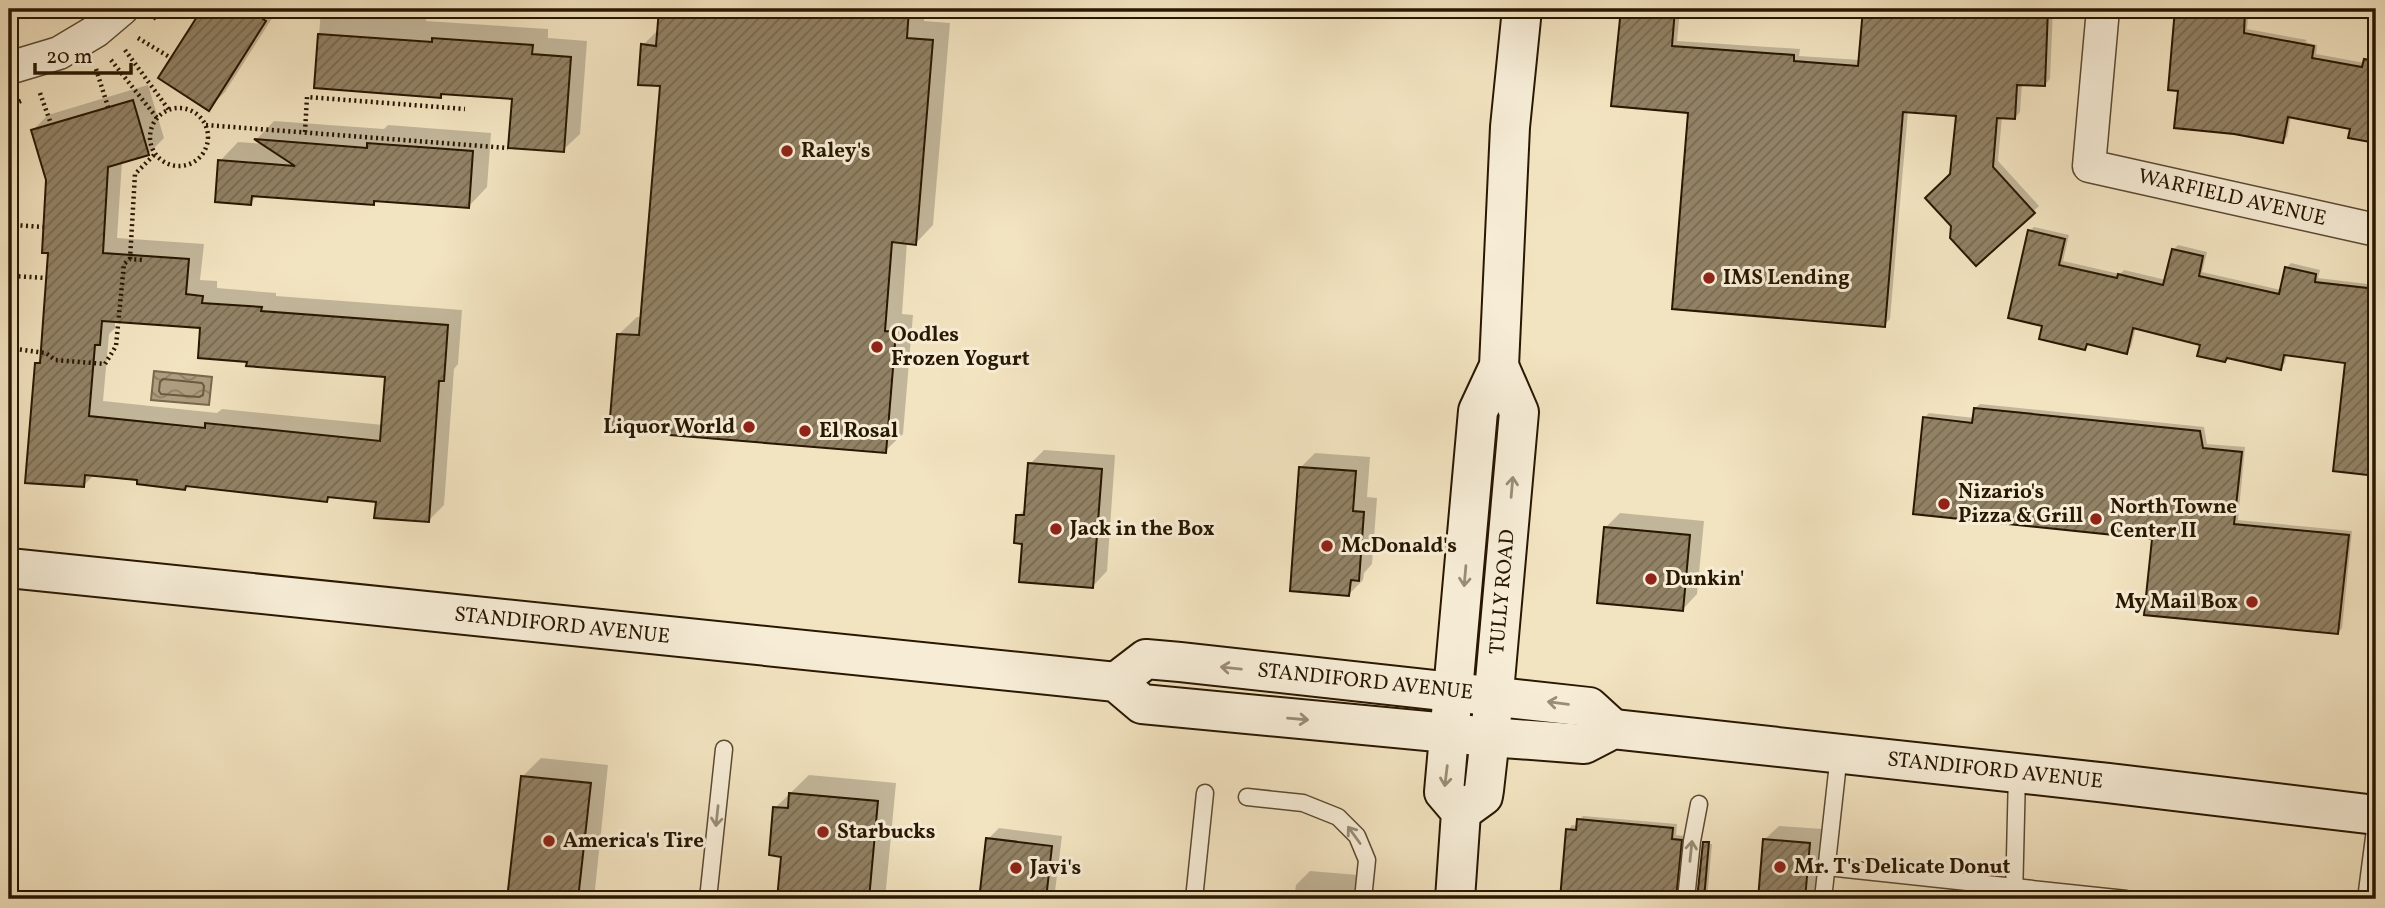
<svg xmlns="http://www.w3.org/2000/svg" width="2385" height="908" font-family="Vollkorn,serif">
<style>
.water{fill:url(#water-waves);stroke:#78684d;stroke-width:2}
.shadow{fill:#0003;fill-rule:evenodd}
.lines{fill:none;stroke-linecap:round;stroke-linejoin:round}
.shore{stroke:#6b5a40;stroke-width:2}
.building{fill:url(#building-hatch);stroke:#281701;stroke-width:2;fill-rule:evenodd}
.lane-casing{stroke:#5b4a31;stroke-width:19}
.street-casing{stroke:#5b4a31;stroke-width:35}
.secondary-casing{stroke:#281701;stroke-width:42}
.path{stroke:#281701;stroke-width:4.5;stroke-dasharray:2 3.5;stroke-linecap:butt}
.lane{stroke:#f7edd7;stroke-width:16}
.street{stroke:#f7edd7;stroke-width:32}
.secondary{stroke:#f7edd7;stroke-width:38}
.oneway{stroke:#9a8d77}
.poi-dot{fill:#8f2418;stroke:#f7edd7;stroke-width:2.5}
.labels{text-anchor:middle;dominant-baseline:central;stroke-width:6;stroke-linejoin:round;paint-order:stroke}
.poi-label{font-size:21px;font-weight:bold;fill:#281701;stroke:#f7edd7;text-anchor:start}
.street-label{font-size:21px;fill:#281701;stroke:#f7edd7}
</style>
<defs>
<pattern id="water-waves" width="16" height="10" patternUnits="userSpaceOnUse" patternTransform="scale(1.75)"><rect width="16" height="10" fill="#ae9e80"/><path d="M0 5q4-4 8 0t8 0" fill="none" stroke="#8e8066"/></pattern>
<pattern id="building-hatch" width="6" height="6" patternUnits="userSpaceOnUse" patternTransform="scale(1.75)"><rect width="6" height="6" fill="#928265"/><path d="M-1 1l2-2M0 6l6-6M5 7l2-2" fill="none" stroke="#776951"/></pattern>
</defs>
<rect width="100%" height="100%" fill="#f3e4c1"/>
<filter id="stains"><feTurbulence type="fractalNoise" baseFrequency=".00286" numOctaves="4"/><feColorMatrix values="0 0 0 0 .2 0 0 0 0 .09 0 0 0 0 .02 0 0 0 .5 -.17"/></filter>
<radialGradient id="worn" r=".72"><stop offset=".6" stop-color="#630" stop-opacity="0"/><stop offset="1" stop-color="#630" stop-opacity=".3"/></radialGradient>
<!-- water -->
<polygon class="water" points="154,371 212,377 209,405 151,400"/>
<!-- shadow -->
<g class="shadow">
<polygon points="204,9 278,9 225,92 209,108 160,77"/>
<polygon points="321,9 427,9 426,21 548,29 548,38 587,41 580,134 563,150 514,98 445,92 441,96 315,87"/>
<polygon points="661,9 925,9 924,21 950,23 933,225 916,243 907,242 902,314 913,315 903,434 885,451 619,334 637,317 642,317 662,85 643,45 659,29"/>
<polygon points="1623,9 1680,9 1677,41 1800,49 1799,56 1860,60 1864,9 2053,9 2050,79 2044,85 2022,83 2020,112 2015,118 2002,117 1998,161 2039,206 1976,264 1952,174 1958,114 1908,111 1890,319 1884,325 1690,111 1613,104"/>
<polygon points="2177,9 2249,9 2247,29 2307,40 2305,42 2317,45 2316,54 2365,63 2370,55 2376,56 2376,141 2350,136 2352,128 2291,116 2287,137 2283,141 2180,89 2169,88"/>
<path d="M148,85L164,138L149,153L122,161L117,238L204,244L200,280L217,281V288L276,293V296L462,310L458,364L454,369L444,505L429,520L378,500L331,495L326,500L188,484L185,488L139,479L95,474L83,486L36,364L43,357L49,252L48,180L33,130L48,115ZM115,320L202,327L248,360L387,375L383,425L222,409L217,413L103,401L109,334L115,328Z"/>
<polygon points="274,121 384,129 388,125 491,133 487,187 469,206 377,199 373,203 258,195 250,203 220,161 238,142 265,144 257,139"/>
<polygon points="2034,227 2069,235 2063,261 2120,274 2124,270 2166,280 2173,250 2178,245 2207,252 2202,272 2281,290 2286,268 2291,263 2320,270 2318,278 2376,285 2376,474 2335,470 2347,361 2287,353 2285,363 2280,368 2229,356 2225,360 2202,344 2136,327 2131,347 2126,352 2090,343 2085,348 2044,325 2029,231"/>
<polygon points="1980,404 2204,427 2207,444 2245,447 2238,520 2352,531 2342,628 2338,633 1924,418 1929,413 1975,418 1975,408"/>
<polygon points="1044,450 1115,455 1107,571 1093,586 1024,542 1018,516 1027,507 1030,464"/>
<polygon points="1315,453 1370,457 1367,497 1377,498 1372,564 1364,573 1363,580 1349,594 1300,468"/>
<polygon points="1620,513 1704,521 1697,594 1683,609 1605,528"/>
<polygon points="541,758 608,765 594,899 509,899 522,777"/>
<polygon points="809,775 896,783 885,899 779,899 783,855 775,808"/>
<polygon points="1583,816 1677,824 1676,835 1685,836 1681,899 1561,899 1568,830 1572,825 1578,826 1579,820"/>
<polygon points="1779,826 1823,829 1818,899 1760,899 1764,840"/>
<polygon points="999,828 1062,836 1055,891 1155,899 990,899 988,839"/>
<polygon points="1706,841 1706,844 1712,844 1707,899 1698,899"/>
<polygon points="1310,871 1358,875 1355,899 1294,899 1296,885"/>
</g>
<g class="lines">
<!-- shore -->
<polygon class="shore" points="163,379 202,383 204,386 203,395 199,397 161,394 159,391 160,382"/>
</g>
<!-- building -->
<g class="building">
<polygon points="202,9 248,9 266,21 209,111 158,78"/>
<polygon points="659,9 909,9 907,38 933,40 916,245 892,242 885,331 896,332 886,453 609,430 617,334 639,335 660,86 638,85 641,44 656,46"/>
<polygon points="1621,9 1675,9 1672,46 1794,55 1794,61 1858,66 1863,9 2048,9 2045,86 2017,85 2015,119 1997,118 1993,167 2035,213 1976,266 1950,238 1951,226 1925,198 1950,174 1956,116 1903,112 1885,327 1672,309 1688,113 1611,106"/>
<polygon points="2175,9 2245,12 2244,33 2314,46 2312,58 2362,67 2364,59 2376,61 2376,143 2348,138 2350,129 2288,117 2283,143 2234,134 2174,128 2178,91 2168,90"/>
<polygon points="318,34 432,42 432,38 533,45 532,54 571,57 564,152 508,148 512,99 441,94 441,98 314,88"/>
<path d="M133,100L149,155L108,167L103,253L189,259L186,294L203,296L202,303L262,307L261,311L448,325L444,381H439L429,522L374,518L376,502L328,497L327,502L186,486L185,490L137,484V480L85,475L84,487L25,483L35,363H40L48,253H42L46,180L31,130ZM102,321L200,328L198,358L247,362L246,366L385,377L380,441L205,423V428L89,416L95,345H100Z"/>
<polygon points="254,139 367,148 367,143 473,151 469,208 374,201 374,205 252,196 251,205 215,202 218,160 295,166"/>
<polygon points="2028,230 2065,239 2059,265 2117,278 2118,274 2163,285 2172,249 2203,256 2199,276 2279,294 2285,267 2316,274 2315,282 2376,289 2376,476 2333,471 2345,363 2284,355 2281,370 2227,358 2225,362 2197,356 2200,345 2133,328 2127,354 2087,344 2085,350 2039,339 2042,326 2008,318"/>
<polygon points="1974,408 2200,431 2203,448 2242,452 2234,524 2349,535 2338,634 2144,615 2152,539 1913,514 1923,417 1972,423"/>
<polygon points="1028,463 1102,469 1093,588 1019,582 1022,544 1014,543 1016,515 1024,515"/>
<polygon points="1299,467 1356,471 1353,511 1364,512 1359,581 1351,580 1349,596 1290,591"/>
<polygon points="1604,527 1690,535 1683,611 1597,603"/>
<polygon points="521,776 591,783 578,899 507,899"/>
<polygon points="789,793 878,801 869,899 777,899 781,857 769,855 773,807 788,808"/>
<polygon points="1577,819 1673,828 1672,839 1682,840 1676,899 1560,899 1566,829 1576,830"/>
<polygon points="986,838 1052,846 1046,899 988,899 989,892 980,891"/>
<polygon points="1763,839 1810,843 1805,899 1758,899"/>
<polygon points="1703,842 1709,842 1704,899 1697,899"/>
</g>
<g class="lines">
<defs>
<g id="lane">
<polyline points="1247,797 1303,803 1338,817 1357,836 1367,860 1363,899"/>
<polyline points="1827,867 2126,899"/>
<polyline points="708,899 724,749"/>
<polyline points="1194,899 1205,793"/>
<polyline points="1686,899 1692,841 1699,804"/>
<polyline points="1823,899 1839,754"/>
<polyline points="2014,899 2017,773"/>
<polyline points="2366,899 2376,822"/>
</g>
<g id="street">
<polyline points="2103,9 2089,166 2376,230"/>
<polyline points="9,68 59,53 96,31 122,9"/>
</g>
<g id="secondary">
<polyline points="9,568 1116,682 1142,704 1490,737 1584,744 1613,729 2108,783 2376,815"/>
<polyline points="1116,682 1146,659 1180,662 1589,707 1613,729"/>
<polyline points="1461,812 1483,796 1484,790 1490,737 1519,412 1499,366"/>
<polyline points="1455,899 1461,812 1444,792 1478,411 1499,366 1510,127 1522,9"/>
</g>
</defs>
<!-- lane casing -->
<use href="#lane" class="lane-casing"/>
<!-- street casing -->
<use href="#street" class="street-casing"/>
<!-- secondary casing -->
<use href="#secondary" class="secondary-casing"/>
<!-- path -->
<g class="path">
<polyline points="153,19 162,9"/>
<polyline points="138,38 171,58"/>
<polyline points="125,50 169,110"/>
<polyline points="111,60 157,118"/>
<polyline points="96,69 108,107"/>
<polyline points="40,93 51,124"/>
<polyline points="9,106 23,100"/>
<circle cx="179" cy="137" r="29"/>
<polyline points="206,125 508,148"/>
<polyline points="305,132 307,97 465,109"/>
<polyline points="9,161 16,193 13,276 9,317"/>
<polyline points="15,225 43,227"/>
<polyline points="130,259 135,174 155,154"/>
<polyline points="13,276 46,278"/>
<polyline points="9,348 46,353 55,360 105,364 116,346 124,264 130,259 143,260"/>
</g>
<!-- lane -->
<use href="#lane" class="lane"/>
<!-- street -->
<use href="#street" class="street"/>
<!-- secondary -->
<use href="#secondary" class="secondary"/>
</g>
<!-- one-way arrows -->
<defs><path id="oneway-shaft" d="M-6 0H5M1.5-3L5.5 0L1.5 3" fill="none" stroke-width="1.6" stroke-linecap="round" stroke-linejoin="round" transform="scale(1.75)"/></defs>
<g class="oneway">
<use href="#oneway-shaft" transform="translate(1512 487) rotate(-85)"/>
<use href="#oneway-shaft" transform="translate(1465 576) rotate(95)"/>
<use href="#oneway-shaft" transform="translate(1231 668) rotate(-174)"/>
<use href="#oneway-shaft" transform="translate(1558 703) rotate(-173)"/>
<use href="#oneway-shaft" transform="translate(1298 719) rotate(5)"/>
<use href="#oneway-shaft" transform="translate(1446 776) rotate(97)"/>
<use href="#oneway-shaft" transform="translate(717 816) rotate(96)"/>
<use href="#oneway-shaft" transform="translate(1354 835) rotate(-126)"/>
<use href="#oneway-shaft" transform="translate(1691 851) rotate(-84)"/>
</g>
<!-- markers -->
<g class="poi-dot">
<circle cx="787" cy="151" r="7"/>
<circle cx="1709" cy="278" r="7"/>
<circle cx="877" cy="347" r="7"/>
<circle cx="749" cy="427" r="7"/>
<circle cx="805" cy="431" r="7"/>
<circle cx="1944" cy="504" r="7"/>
<circle cx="2096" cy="519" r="7"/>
<circle cx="1056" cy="529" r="7"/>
<circle cx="1327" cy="546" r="7"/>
<circle cx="1651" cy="579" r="7"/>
<circle cx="2252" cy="602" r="7"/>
<circle cx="823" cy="832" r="7"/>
<circle cx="549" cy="841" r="7"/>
<circle cx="1780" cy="867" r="7"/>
<circle cx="1016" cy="868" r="7"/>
</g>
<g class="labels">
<!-- poi labels -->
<g class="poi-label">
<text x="801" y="151">Raley's</text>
<text x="1723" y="278">IMS Lending</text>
<text x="891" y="335">Oodles<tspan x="891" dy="24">Frozen Yogurt</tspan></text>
<text x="735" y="427" text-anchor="end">Liquor World</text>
<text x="819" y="431">El Rosal</text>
<text x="1958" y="492">Nizario's<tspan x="1958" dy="24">Pizza &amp; Grill</tspan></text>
<text x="2110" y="507">North Towne<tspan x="2110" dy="24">Center II</tspan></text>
<text x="1070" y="529">Jack in the Box</text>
<text x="1341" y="546">McDonald's</text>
<text x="1665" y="579">Dunkin'</text>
<text x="2238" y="602" text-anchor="end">My Mail Box</text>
<text x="837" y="832">Starbucks</text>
<text x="563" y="841">America's Tire</text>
<text x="1794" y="867">Mr. T's Delicate Donut</text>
<text x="1030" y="868">Javi's</text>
</g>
<!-- street labels -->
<g class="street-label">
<text transform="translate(2232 198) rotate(13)">WARFIELD AVENUE</text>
<text transform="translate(1503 592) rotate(-85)">TULLY ROAD</text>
<text transform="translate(562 626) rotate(6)">STANDIFORD AVENUE</text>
<text transform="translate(1365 682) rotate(6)">STANDIFORD AVENUE</text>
<text transform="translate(1995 771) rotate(6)">STANDIFORD AVENUE</text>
</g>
</g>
<!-- margin -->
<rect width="2385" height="908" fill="none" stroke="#f3e4c1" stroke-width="35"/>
<rect x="10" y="10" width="2364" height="887" fill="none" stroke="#281701" stroke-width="3.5"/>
<rect x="18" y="18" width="2350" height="873" fill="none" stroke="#281701" stroke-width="2"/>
<!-- scale -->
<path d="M35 63v10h96v-10" fill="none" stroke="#281701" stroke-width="3.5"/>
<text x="46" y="63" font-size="21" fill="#281701" stroke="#f7edd7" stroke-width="5" paint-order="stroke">20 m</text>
<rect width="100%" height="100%" filter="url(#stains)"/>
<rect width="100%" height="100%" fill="url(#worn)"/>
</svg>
